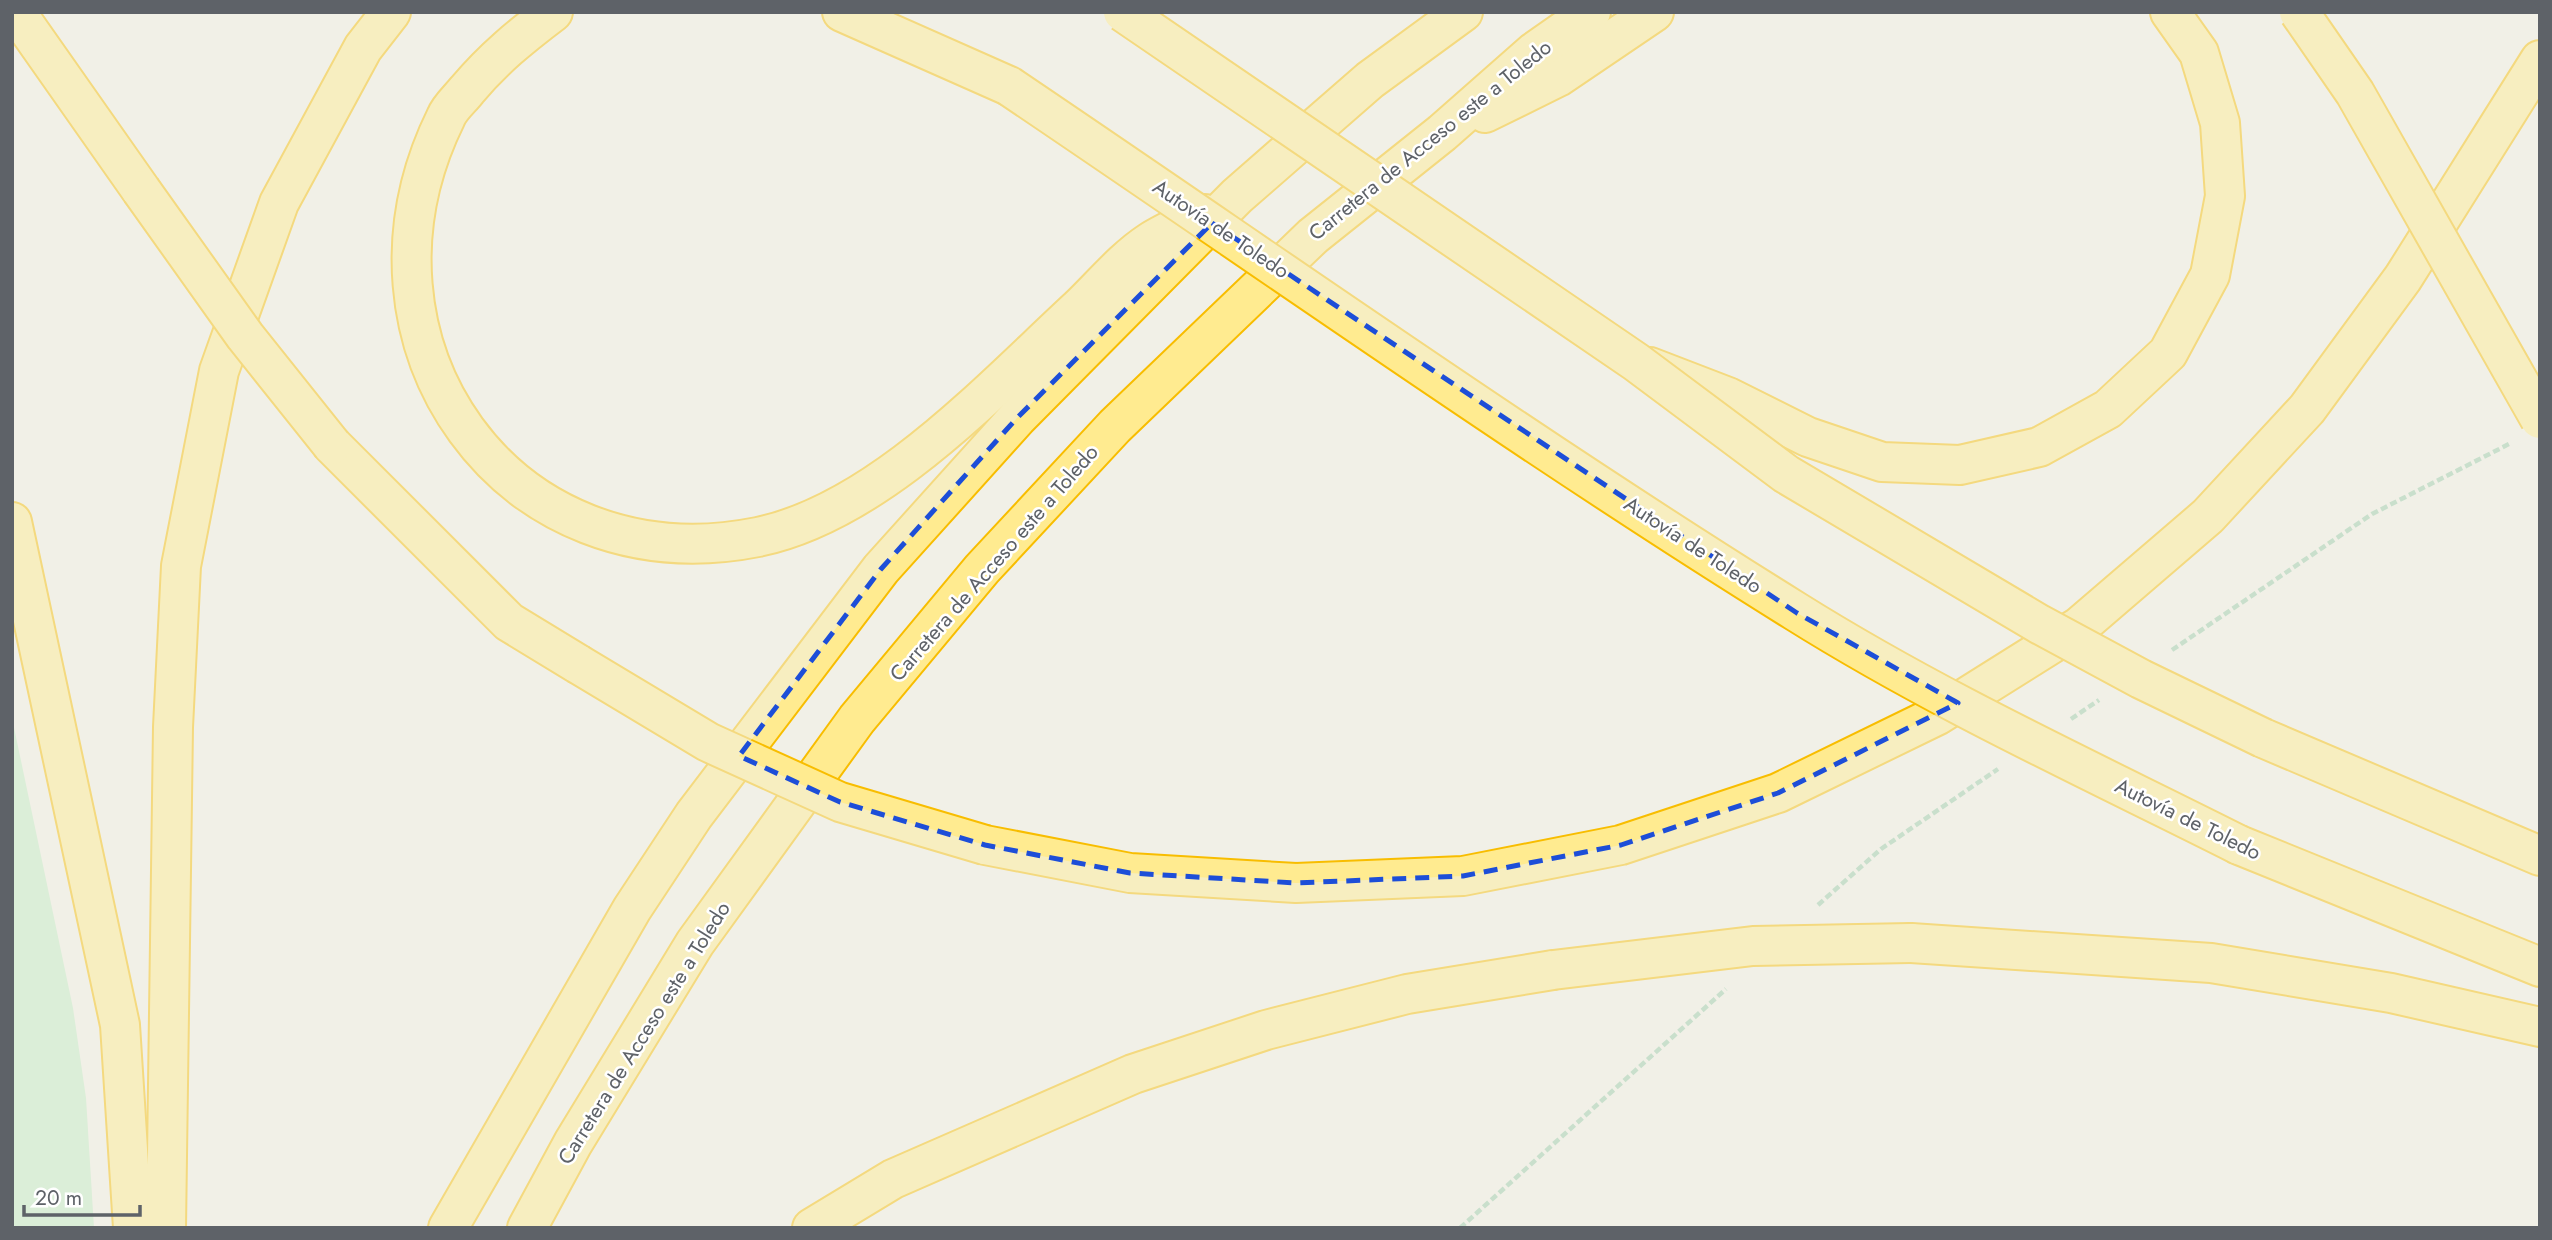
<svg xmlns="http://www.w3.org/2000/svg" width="2552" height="1240" font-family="Jost,sans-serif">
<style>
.grass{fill:#c2eac5}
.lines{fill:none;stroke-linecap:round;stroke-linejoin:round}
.highway-casing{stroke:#f8bd00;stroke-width:42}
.path{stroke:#99caaa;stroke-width:4.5;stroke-dasharray:7 3.5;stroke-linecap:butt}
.highway{stroke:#ffeb90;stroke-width:38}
.highway-bridge-casing{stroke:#f8bd00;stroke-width:42;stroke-linecap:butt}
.highway-bridge{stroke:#ffeb90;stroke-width:38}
.marked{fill:none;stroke:#1d4ed8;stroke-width:5;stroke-dasharray:14 9;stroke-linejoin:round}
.labels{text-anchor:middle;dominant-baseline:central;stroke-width:5;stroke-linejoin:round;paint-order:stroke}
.street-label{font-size:21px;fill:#5e6268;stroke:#fff}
</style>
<rect width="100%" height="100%" fill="#f1f0e7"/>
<!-- grass -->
<polygon class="grass" points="12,718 73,1008 86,1098 94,1228 12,1228"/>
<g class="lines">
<defs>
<g id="highway">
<polyline points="16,12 141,190"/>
<path d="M553,12C520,37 494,58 467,90C460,99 450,107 446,117C335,342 507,587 758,537C879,512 991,389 1079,308C1101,287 1124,259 1150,242C1167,231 1187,223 1205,214"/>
<polyline points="842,12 1009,86"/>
<polyline points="1485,113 1558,77 1654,12"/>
<polyline points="1650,367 1728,397 1808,437 1882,462 1960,465 2039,447 2108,409 2168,353 2210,275 2225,196 2220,123 2199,53 2170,12"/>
<polyline points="332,445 509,622 578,664"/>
<polyline points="12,522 120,1025 133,1228"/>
<polyline points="2263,738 2540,856"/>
<polyline points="985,845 1130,873 1296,883 1463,876 1621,845 1778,793 1938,715 2080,626 2208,516 2307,409 2403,278 2540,60"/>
<polyline points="2239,845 2540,967"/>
<polyline points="1911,943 2211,963 2391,993 2540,1027"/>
<polyline points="166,1228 173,727 181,566 219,371 279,203 363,48 391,12"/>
<polyline points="448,1228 632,909 694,815 881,569 1017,418 1237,196 1370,80 1463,12"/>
<polyline points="527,1228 573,1143 695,943 857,719 982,569 1115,426 1313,236 1442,133 1534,52 1591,12"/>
<polyline points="812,1228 893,1179 1133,1074 1266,1030 1407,994 1553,970"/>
</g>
</defs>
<!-- highway casing -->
<use href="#highway" class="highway-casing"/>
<!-- path -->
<g class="path">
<polyline points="2172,650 2372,514 2511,443"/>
<polyline points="2071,719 2099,700"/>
<polyline points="1818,905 1881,849 1998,769"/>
<polyline points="1460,1228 1726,989"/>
</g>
<!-- highway -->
<use href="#highway" class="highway"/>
<defs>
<g id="highway-bridge">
<polyline points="1123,12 1636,362 1786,474 2039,624 2141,679 2263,738"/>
<polyline points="2299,12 2355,93 2540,419"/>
<path d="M1009,86C1270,262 1528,445 1795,611C1937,700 2090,770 2239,845"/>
<polyline points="141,190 245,336 332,445"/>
<polyline points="578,664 708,742 840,802 985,845"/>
<polyline points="1553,970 1753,946 1911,943"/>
</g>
</defs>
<!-- highway-bridge casing -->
<use href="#highway-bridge" class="highway-bridge-casing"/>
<!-- highway-bridge -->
<use href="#highway-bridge" class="highway-bridge"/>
</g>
<!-- marked area -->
<path d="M0 0H2552V1240H0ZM1212,223L1797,613L1958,703L1778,793L1621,845L1463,876L1296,883L1130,873L985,845L840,802L739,756L881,569L1017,418Z" fill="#f1f0e7" fill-opacity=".55" fill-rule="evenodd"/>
<path class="marked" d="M1212,223L1797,613L1958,703L1778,793L1621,845L1463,876L1296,883L1130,873L985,845L840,802L739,756L881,569L1017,418Z"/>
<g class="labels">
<!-- street labels -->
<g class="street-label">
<text transform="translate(1430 140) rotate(-39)">Carretera de Acceso este a Toledo</text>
<text transform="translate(1221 229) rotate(34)">Autovía de Toledo</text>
<text transform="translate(1693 545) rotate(33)">Autovía de Toledo</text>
<text transform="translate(994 563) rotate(-49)">Carretera de Acceso este a Toledo</text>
<text transform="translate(2188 819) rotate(26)">Autovía de Toledo</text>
<text transform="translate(644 1033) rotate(-58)">Carretera de Acceso este a Toledo</text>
</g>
</g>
<!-- border -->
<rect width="2552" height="1240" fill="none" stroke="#5e6268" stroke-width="28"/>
<!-- scale -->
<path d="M24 1205v10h116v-10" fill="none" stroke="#5e6268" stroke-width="3.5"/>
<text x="35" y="1205" font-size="21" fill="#5e6268" stroke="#ffffff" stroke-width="5" paint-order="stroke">20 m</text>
</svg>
